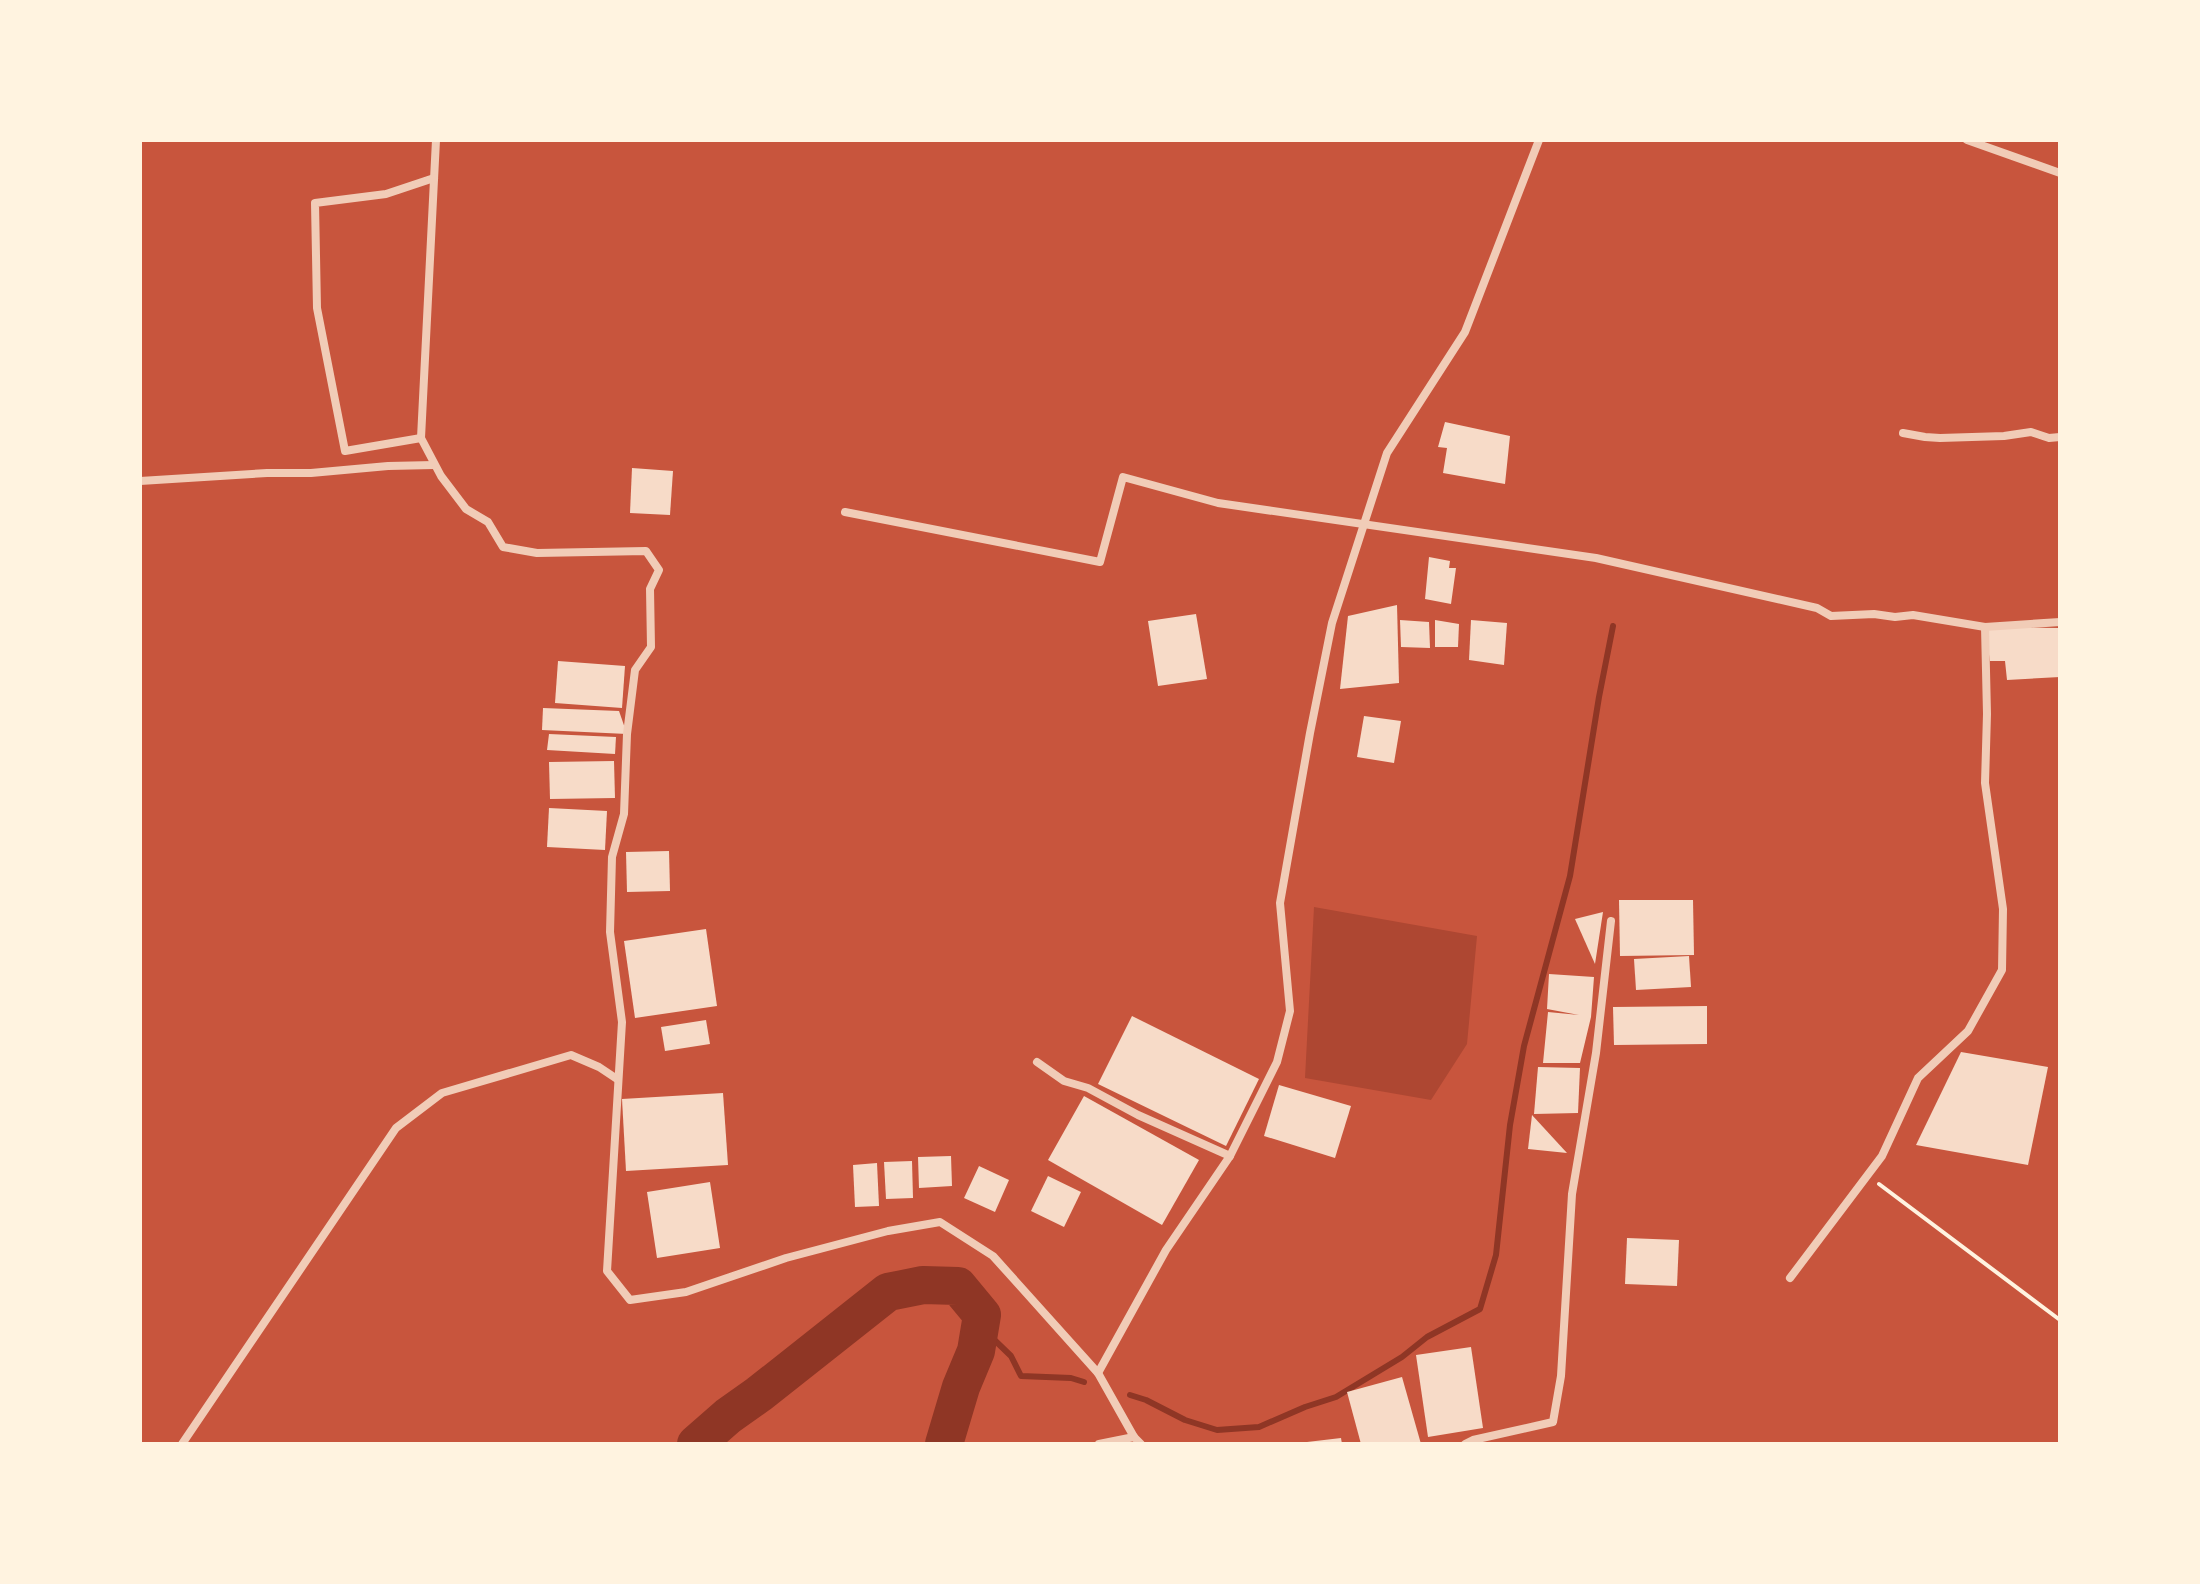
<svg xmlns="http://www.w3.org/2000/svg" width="2200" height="1584" font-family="'Noto Serif',serif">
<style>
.green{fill:#ae4732}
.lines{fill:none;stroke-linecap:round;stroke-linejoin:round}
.stream{stroke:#8f3625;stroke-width:6}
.river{stroke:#8f3625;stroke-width:38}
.building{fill:#f7dbc8}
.path{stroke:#fff3e0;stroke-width:4}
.minor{stroke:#f1ccb7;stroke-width:8}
</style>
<rect width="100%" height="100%" fill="#c8553d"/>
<!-- green -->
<polygon class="green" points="1314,907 1477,936 1467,1044 1431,1100 1305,1078"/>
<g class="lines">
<!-- stream -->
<g class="stream">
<polyline points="980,1326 1011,1356 1021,1376 1071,1378 1084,1382"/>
<polyline points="1130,1395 1146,1400 1185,1420 1217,1430 1259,1427 1305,1407 1336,1397 1402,1357 1427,1337 1480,1309 1496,1255 1510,1125 1524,1046 1570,876 1599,697 1613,626"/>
</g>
<!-- river -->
<polyline class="river" points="696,1444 728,1416 759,1394 888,1292 923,1285 958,1286 982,1315 976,1351 961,1387 944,1444"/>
</g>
<!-- building -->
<g class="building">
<polygon points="1445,422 1510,436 1505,484 1443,473 1447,448 1438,447"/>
<polygon points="632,468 673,471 670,515 630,513"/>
<polygon points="1429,557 1450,561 1449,568 1456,568 1451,604 1425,599"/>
<polygon points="1397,605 1399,683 1340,689 1348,616"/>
<polygon points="1196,614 1207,679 1158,686 1148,621"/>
<polygon points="1400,620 1429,622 1430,648 1401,647"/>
<polygon points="1435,620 1459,624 1458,647 1435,647"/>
<polygon points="1471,620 1507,623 1504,665 1469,660"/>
<polygon points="1985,627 2060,628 2060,677 2007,680 2005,661 1990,661"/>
<polygon points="558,661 625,666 622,708 555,703"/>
<polygon points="543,708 619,711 627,734 542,730"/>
<polygon points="1364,716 1401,721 1394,763 1357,757"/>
<polygon points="549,734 616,737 615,754 547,750"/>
<polygon points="614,761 615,798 550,799 549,762"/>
<polygon points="549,808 607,811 605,850 547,847"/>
<polygon points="669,851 670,891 627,892 626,852"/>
<polygon points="1619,900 1693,900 1694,955 1620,956"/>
<polygon points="1603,912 1595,964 1575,919"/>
<polygon points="706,929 717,1006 635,1018 624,941"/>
<polygon points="1689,956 1691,987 1636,990 1634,959"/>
<polygon points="1549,974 1594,977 1591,1017 1580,1063 1543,1063 1548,1012 1579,1015 1547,1009"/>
<polygon points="1707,1006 1707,1044 1614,1045 1613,1007"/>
<polygon points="1132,1016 1259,1079 1226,1146 1098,1084"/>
<polygon points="706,1020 710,1044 665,1051 661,1027"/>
<polygon points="1961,1052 2048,1067 2028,1165 1916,1145"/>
<polygon points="1538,1067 1580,1068 1578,1113 1534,1114"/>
<polygon points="1279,1085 1351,1106 1335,1158 1264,1136"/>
<polygon points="723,1093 728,1165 626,1171 622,1099"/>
<polygon points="1084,1096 1199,1160 1162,1225 1048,1160"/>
<polygon points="1532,1115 1567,1153 1528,1149"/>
<polygon points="951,1156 952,1186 919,1188 918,1157"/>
<polygon points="912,1161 913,1198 886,1199 884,1162"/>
<polygon points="877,1163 879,1206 855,1207 853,1165"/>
<polygon points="979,1166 1009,1180 995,1212 964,1198"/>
<polygon points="1048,1176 1081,1192 1064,1227 1031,1211"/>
<polygon points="710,1182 720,1248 657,1258 647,1192"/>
<polygon points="1627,1238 1679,1240 1677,1286 1625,1284"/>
<polygon points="1471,1347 1483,1428 1428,1437 1416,1355"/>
<polygon points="1402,1377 1421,1444 1361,1444 1347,1392"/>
<polygon points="1341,1438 1342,1444 1307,1444 1307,1442"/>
</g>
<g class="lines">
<!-- path -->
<polyline class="path" points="1879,1184 2060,1320"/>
<!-- minor -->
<g class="minor">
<polyline points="436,140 421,438 441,476 466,509 488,522 503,547 537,553 646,551 659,570 650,589 651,647 635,670 627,734 624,814 612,857 610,932 622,1022 607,1271 630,1300 686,1292 786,1258 888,1231 940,1222 993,1256 1098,1373 1134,1437 1141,1444"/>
<polyline points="1967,140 2060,173"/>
<polyline points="1903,433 1925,437 1940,438 2004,436 2031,432 2049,438 2060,437"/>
<polyline points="421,438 345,451 317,308 315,203 386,194 434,178"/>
<polyline points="140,481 267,473 311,473 388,466 434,465"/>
<polyline points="845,512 1100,562 1123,477 1218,503 1596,558 1817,608 1831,616 1874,614 1895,617 1913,615 1985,627 2060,622"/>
<polyline points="1037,1062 1064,1081 1088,1088 1138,1115 1230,1156"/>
<polyline points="1790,1278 1882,1156 1918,1078 1968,1031 2002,970 2003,909 1985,783 1987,714 1985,627"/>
<polyline points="1098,1373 1166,1250 1230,1156 1277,1062 1290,1011 1280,903 1310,733 1332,623 1387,453 1465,332 1539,140"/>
<polyline points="182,1444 396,1128 442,1093 571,1055 599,1067 617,1079"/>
<polyline points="1099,1444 1134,1437"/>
<polyline points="1465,1444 1473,1440 1553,1422 1561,1376 1572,1194 1596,1053 1611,921"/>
</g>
</g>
<!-- border -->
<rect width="2200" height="1584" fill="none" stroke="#fff3e0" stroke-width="284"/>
</svg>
